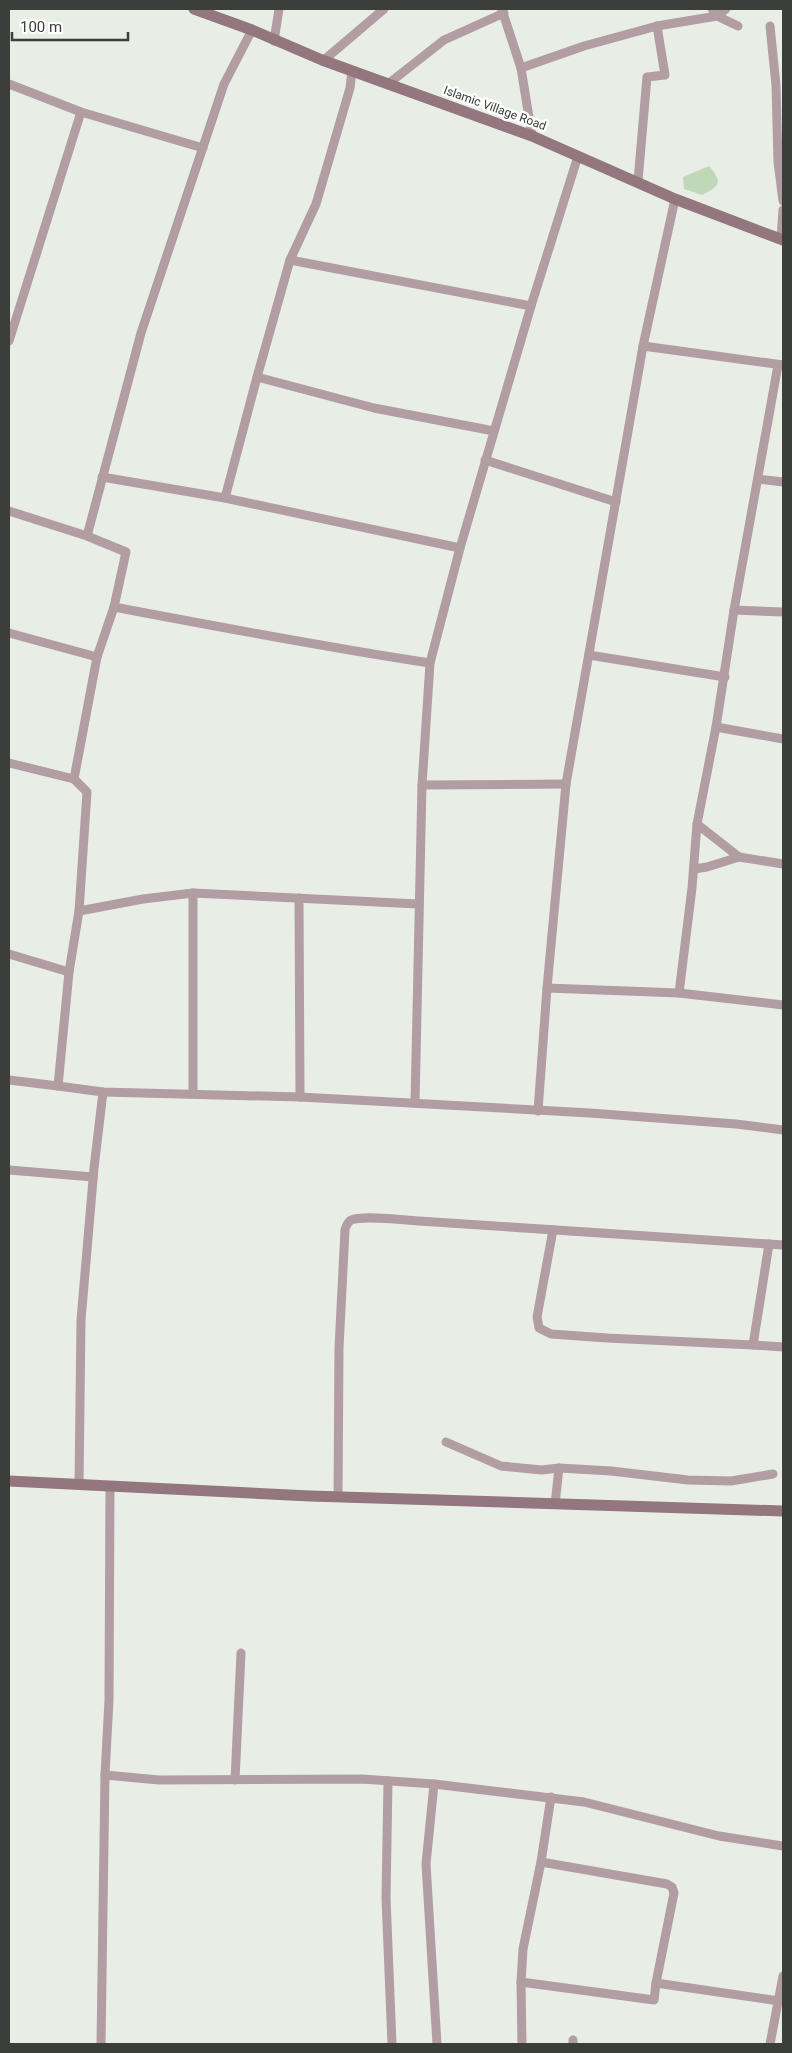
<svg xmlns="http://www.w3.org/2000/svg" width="792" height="2053" font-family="Roboto,sans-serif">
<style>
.green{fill:#c0d8b8}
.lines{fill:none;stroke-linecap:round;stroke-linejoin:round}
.street{stroke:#b19da2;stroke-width:9}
.secondary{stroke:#93767e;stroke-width:11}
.labels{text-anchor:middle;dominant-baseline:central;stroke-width:5;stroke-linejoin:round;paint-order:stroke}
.street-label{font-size:12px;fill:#3b3e3a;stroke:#fff}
</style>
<rect width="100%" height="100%" fill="#e8eee5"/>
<!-- green -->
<path class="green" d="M709,166C723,182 720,186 702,195L684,189L683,177Z"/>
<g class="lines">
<!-- street -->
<g class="street">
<polyline points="712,9 717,16 726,9"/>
<polyline points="502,10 521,68 532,136"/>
<polyline points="657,26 717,16 738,26"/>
<polyline points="770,26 776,85 778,162 783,201"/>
<polyline points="274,41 279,9"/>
<polyline points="324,60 384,9"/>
<polyline points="521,68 584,46 657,26 665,75 647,77 638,181"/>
<polyline points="9,84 81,112 203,148"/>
<polyline points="388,84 444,40 504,13"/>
<polyline points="781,239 783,210"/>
<polyline points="290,260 531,306"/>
<polyline points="9,341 81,112"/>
<polyline points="643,346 783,365"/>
<polyline points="257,377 374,408 494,431"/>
<polyline points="485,460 616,502"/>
<polyline points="102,477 225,498 460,548"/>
<polyline points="758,479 783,482"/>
<polyline points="225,498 257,377 290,260 316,204 350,88 352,71"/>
<path d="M9,511L87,536L126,552L114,607C219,627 324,647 430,663"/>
<polyline points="87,536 141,333 224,84 252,30"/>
<polyline points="114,607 97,657 74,779 87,792 79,911 69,972 58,1086 103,1092 300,1097 590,1113 736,1124 783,1130"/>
<polyline points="734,610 783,612"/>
<polyline points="9,633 97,657"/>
<polyline points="589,655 725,677"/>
<polyline points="716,727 783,739"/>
<polyline points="9,763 74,779"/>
<polyline points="422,785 566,784"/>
<polyline points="697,824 739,857"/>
<polyline points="694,869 707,867 739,857 783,864"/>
<polyline points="299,898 300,1097"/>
<polyline points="79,911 143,899 193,893 418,904"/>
<polyline points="9,954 69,972"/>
<polyline points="547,988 679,993 783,1005"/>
<polyline points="679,993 692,888 697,824 716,727 734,610 778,365"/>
<polyline points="9,1080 58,1086"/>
<polyline points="193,1093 193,893"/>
<polyline points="415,1103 422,785 430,663 460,548 531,306 578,156"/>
<polyline points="538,1111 547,988 566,784 643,346 675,199"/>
<polyline points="9,1170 93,1177"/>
<polyline points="553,1230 537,1317 539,1328 551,1334 607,1338 753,1345 769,1244"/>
<polyline points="753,1345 783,1347"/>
<polyline points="446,1442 501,1466 542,1470 559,1468 611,1471 688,1480 731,1481 773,1474"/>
<polyline points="79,1485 81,1320 94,1168 103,1092"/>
<path d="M338,1497L339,1348L345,1230C346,1226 348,1222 351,1220C362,1215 405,1220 419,1221L783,1245"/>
<polyline points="555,1504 559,1468"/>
<polyline points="105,1775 159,1780 362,1779 434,1784 584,1802 719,1836 783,1846"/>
<polyline points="235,1780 241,1653"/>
<polyline points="388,1781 386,1898 392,2044"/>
<polyline points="434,1784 426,1864 437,2044"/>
<polyline points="541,1862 667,1884 672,1887 674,1893 656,1983"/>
<polyline points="521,1982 654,2000 656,1983 779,2001"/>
<polyline points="101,2044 105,1775 109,1700 110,1486"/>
<polyline points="522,2044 521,1982 523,1949 541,1862 551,1797"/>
<polyline points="573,2044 573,2040"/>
<polyline points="770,2044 783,1976"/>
</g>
<!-- secondary -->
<g class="secondary">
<polyline points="194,9 252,30 322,60 532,136 675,199 783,240"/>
<polyline points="9,1481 310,1496 783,1511"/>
</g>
</g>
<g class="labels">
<!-- street labels -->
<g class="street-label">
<text transform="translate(495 108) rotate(20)">Islamic Village Road</text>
</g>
</g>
<!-- border -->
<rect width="792" height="2053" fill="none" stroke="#3b3e3a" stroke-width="20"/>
<!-- scale -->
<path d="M12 32v8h116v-8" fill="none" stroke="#3b3e3a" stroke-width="2.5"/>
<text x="20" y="32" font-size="15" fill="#3b3e3a" stroke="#ffffff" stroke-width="4" paint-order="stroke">100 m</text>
</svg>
